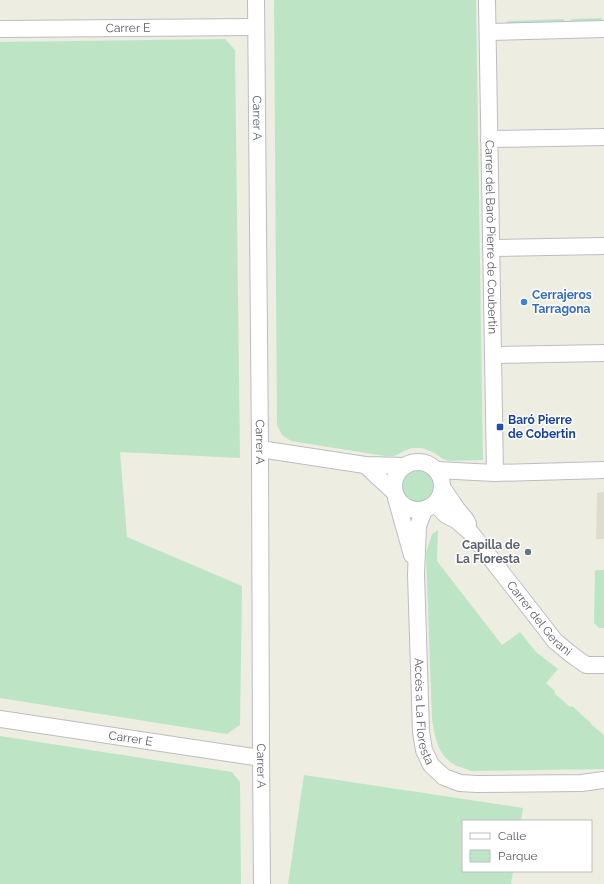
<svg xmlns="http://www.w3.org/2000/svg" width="604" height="884" font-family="Raleway,sans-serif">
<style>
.education{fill:#dddccf}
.green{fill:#bde5c5}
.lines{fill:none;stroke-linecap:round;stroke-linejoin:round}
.minor-casing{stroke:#bcbdc3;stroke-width:18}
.minor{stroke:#fff;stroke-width:16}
.shop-dot{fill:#3f7fe0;stroke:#fff;stroke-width:1.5}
.transit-dot{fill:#1a4fb4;stroke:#fff;stroke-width:1.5}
.worship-dot{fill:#6b7280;stroke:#fff;stroke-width:1.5}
.labels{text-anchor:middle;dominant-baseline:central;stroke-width:3;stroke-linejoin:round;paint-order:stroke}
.street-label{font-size:12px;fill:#5a5c62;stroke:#fff}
.shop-label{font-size:12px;font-weight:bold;fill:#366cbe;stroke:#fff;text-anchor:start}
.transit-label{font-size:12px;font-weight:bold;fill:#164399;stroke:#fff;text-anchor:start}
.worship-label{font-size:12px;font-weight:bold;fill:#5b616d;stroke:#fff;text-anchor:end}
</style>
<rect width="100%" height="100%" fill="#edede1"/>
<!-- education -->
<polygon class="education" points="604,492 604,539 596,539 597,493"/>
<!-- green -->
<g class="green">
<polygon points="274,0 476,0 483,460 450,461 443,459 433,452 422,448 411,448 394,456 385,456 291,441 282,435 277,425"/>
<polygon points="602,18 602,25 571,26 571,19"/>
<polygon points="564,19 564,26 507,27 507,21"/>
<polygon points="225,39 235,50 240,458 120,452 127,537 242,586 240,725 227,734 0,698 0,42"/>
<circle cx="417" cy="486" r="18"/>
<path d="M438,530L437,561L502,645L520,632L536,652L558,669L546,683L555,691L554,693L570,707L572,706L591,723V724L604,735V769L472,771C467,769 462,768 457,766C438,757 435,738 432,719L426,553L432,534Z"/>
<polygon points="595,570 604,570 604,628 599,628 594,623"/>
<polygon points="0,736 232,772 240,782 241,884 0,884"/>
<polygon points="304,775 523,808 521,821 463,821 463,871 513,871 511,884 288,884"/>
</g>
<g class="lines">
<defs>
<g id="minor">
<path id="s1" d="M256,0L260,449L261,758L262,884"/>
<path id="s2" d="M487,0L495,473"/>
<path id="s3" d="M0,29L256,27"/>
<polyline points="488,32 604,29"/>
<polyline points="489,139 604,137"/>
<polyline points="491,248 604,246"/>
<polyline points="493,355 604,353"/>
<polyline points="260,449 365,465 404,466"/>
<circle cx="418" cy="486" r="24"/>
<polyline points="365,465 394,492"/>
<polyline points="436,470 495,473 604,470"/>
<polyline points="442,487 457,509 466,520 468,524"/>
<polyline points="396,498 412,555"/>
<path id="s4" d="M435,504L446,515L456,520L471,533L555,641L572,655L586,665H604"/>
<path id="s5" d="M424,510L418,526L416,574L421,732L424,750L431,765L444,777L460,783L477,784L581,783L604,780"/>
<path id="s6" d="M0,719L261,758"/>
</g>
</defs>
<!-- minor casing -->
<use href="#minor" class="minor-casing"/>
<!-- minor -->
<use href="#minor" class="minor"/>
</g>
<!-- markers -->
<circle class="shop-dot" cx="524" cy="302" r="4"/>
<rect class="transit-dot" x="496" y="423" width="8" height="8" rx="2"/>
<circle class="worship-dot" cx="528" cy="552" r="4"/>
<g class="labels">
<!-- street labels -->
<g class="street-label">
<text stroke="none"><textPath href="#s3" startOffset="128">Carrer E</textPath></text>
<text stroke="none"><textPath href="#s1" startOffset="118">Carrer A</textPath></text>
<text stroke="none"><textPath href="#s2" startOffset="237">Carrer del Barò Pierre de Coubertin</textPath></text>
<text stroke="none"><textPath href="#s1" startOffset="442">Carrer A</textPath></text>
<text stroke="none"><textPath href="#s4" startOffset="156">Carrer del Gerani</textPath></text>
<text stroke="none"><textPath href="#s5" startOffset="203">Accés a La Floresta</textPath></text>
<text stroke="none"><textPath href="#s6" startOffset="132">Carrer E</textPath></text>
<text stroke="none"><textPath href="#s1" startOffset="766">Carrer A</textPath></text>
</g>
<!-- shop labels -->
<g class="shop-label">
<text x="532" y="295">Cerrajeros<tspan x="532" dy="14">Tarragona</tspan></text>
</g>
<!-- transit labels -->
<g class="transit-label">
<text x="508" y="420">Baró Pierre<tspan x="508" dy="14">de Cobertin</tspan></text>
</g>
<!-- worship labels -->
<g class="worship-label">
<text x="520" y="545">Capilla de<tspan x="520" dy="14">La Floresta</tspan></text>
</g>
</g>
<!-- legend -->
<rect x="462" y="820" width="130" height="52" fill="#ffffff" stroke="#bdbec0"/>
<rect x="470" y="833" width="20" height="6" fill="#ffffff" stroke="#bdbec0"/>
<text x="498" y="840" font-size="12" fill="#5a5c62">Calle</text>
<rect x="470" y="850" width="20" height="12" fill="#bde5c5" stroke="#bdbec0"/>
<text x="498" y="860" font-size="12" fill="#5a5c62">Parque</text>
</svg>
